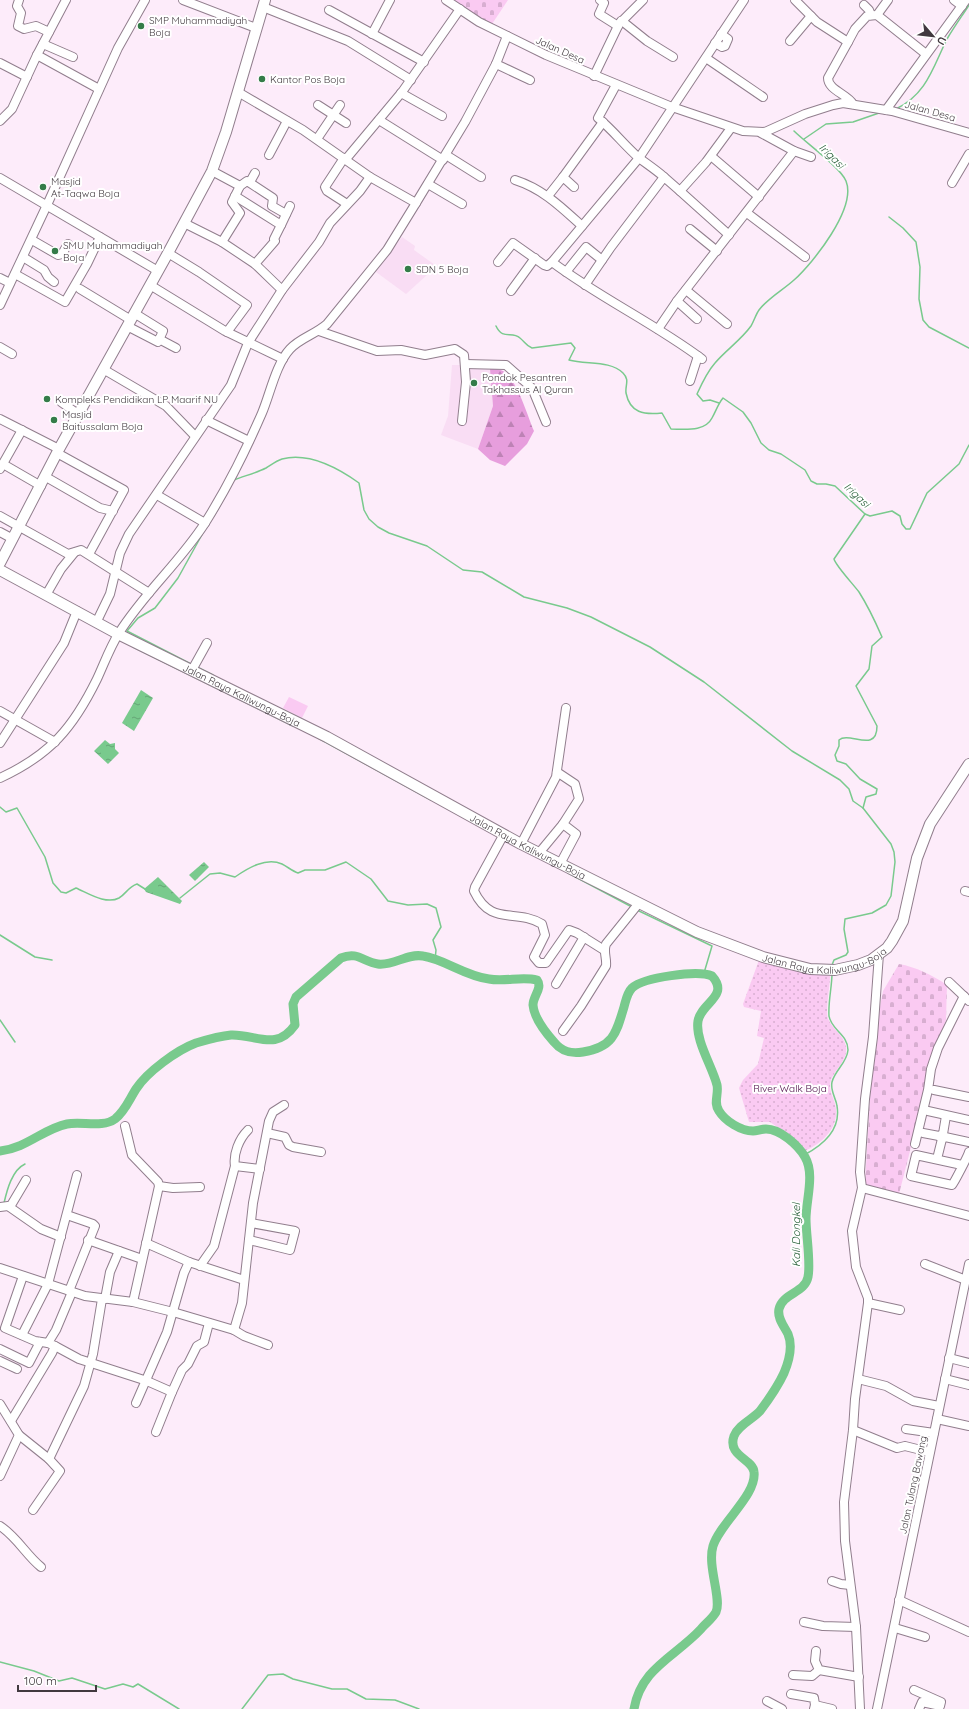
<svg xmlns="http://www.w3.org/2000/svg" width="969" height="1709" font-family="Quicksand,sans-serif">
<style>
.built{fill:#f9ddf4}
.grass{fill:url(#grass-dots)}
.forest{fill:url(#forest-firs)}
.cemetery{fill:url(#cemetery-stones)}
.garden{fill:#facaf2}
.water{fill:url(#water-ripples)}
.lines{fill:none;stroke-linecap:round;stroke-linejoin:round}
.stream{stroke:#79ca8d;stroke-width:1.5}
.river{stroke:#79ca8d;stroke-width:9}
.minor-casing{stroke:#917e8d;stroke-width:10}
.major-casing{stroke:#917e8d;stroke-width:12}
.minor{stroke:#fff;stroke-width:8}
.major{stroke:#fff;stroke-width:10}
.poi-dot{fill:#347c49;stroke:#fff;stroke-width:1.5}
.labels{text-anchor:middle;dominant-baseline:central;stroke-width:4;stroke-linejoin:round;paint-order:stroke}
.poi-label{font-size:10px;fill:#41393f;stroke:#fff;text-anchor:start}
.street-label{font-size:10px;fill:#41393f;stroke:#fff}
.park-label{font-size:10px;fill:#490744;stroke:#fff}
.water-label{font-size:11px;font-style:italic;fill:#255e36;stroke:#fff}
</style>
<defs>
<pattern id="grass-dots" width="8" height="8" patternUnits="userSpaceOnUse"><rect width="8" height="8" fill="#facaf2"/><path d="M2 2h.1M6 6h.1" fill="none" stroke="#d8aed1" stroke-width="1.8" stroke-linecap="round"/></pattern>
<pattern id="forest-firs" width="22" height="20" patternUnits="userSpaceOnUse"><rect width="22" height="20" fill="#e79edd"/><path d="M5 1l3.5 6h-7zM16 11l3.5 6h-7z" fill="#bd82b5"/></pattern>
<pattern id="cemetery-stones" width="16" height="16" patternUnits="userSpaceOnUse"><rect width="16" height="16" fill="#facaf2"/><path d="M2 7V4a2 2 0 0 1 4 0v3zM10 15v-3a2 2 0 0 1 4 0v3z" fill="#d8aed1"/></pattern>
<pattern id="water-ripples" width="26" height="14" patternUnits="userSpaceOnUse"><rect width="26" height="14" fill="#79ca8d"/><path d="M2 4q2-2 4 0t4 0M15 11q2-2 4 0t4 0" fill="none" stroke="#65a575"/></pattern>
</defs>
<rect width="100%" height="100%" fill="#fdecfa"/>
<!-- built -->
<g class="built">
<polygon points="402,237 415,246 414,250 435,265 428,274 406,294 376,272"/>
<polygon points="452,365 463,365 468,369 490,369 493,406 478,449 441,435 448,416"/>
</g>
<!-- grass -->
<path class="grass" d="M759,960L830,976C830,987 825,1010 828,1019C833,1030 844,1035 846,1047C848,1060 835,1069 831,1080C828,1089 833,1096 835,1104C841,1126 823,1143 805,1151L789,1135L770,1122H749L739,1088L743,1080L758,1064L764,1038L757,1036L761,1011L744,1007L743,1004Z"/>
<!-- forest -->
<path class="forest" d="M490,369C495,369 499,369 503,371C518,381 527,415 534,431L527,444L505,466L490,460L478,449L493,406Z"/>
<!-- cemetery -->
<g class="cemetery">
<polygon points="451,0 508,0 492,24"/>
<path d="M899,964C916,967 932,975 947,985L946,1020L931,1056L920,1112L899,1194L865,1186V1184L871,1082L878,1037V1017L883,991Z"/>
</g>
<!-- garden -->
<polygon class="garden" points="289,697 308,706 302,718 283,708"/>
<!-- water -->
<g class="water">
<polygon points="141,690 153,698 134,731 122,723"/>
<polygon points="105,740 110,744 115,743 115,749 119,753 108,764 94,751"/>
<polygon points="204,862 209,867 195,881 189,875"/>
<polygon points="158,877 182,901 180,904 146,892 144,889"/>
</g>
<g class="lines">
<!-- stream -->
<g class="stream">
<path d="M896,109C927,94 933,67 947,39C954,27 962,16 969,5"/>
<polyline points="804,139 826,124 853,122 879,113"/>
<polyline points="889,217 903,228 916,242 920,267 919,299 923,320 929,327 969,348"/>
<path d="M496,326C503,341 512,330 520,338C525,342 526,346 532,348L571,343L575,348L569,360C586,365 610,360 623,373C630,380 625,385 626,393C630,413 644,415 662,413L671,429C685,429 705,432 712,418C716,411 718,404 723,398L743,412L751,423L761,443L769,450L781,454L805,470L811,481L817,484H826L835,486L865,514L870,516L892,511L900,516L902,524L906,529H910L927,493L959,464L969,445"/>
<path d="M719,403L710,400L703,401L697,394C702,383 707,372 715,363C726,350 741,340 751,326C754,321 756,314 759,310C768,298 783,290 794,280C813,263 857,208 846,181C841,168 805,142 794,131"/>
<path d="M234,480C244,476 256,473 266,468C271,465 276,461 282,459C309,452 338,468 359,483L364,510L369,519L378,527L389,533L427,546L463,570L482,572L524,597L567,608L591,617L650,647L704,682L792,751L840,780L849,789L853,801L863,808L891,844L894,852L895,862L891,896L886,905L872,913L845,919L844,929L848,952L846,955L834,960L832,965"/>
<polyline points="214,516 226,495"/>
<polyline points="133,647 293,726"/>
<polyline points="191,664 127,631 138,618 155,608 178,578 204,531"/>
<polyline points="197,667 213,675"/>
<polyline points="318,738 431,800"/>
<path d="M0,807L6,812L17,808L45,857L53,883L61,892L66,893L76,888C88,893 106,905 119,898C126,894 128,887 137,884L145,889"/>
<path d="M863,808L866,797L876,794L877,789L860,779L846,764L837,761L835,755L839,746V740C849,731 877,754 877,726L856,686L869,669L872,646L882,637C875,621 868,606 859,592C853,584 836,566 834,559L865,514"/>
<polyline points="568,873 632,907"/>
<path d="M180,898L210,874L220,873L235,877C248,868 266,857 282,864C288,867 292,871 298,873L305,870H325L346,862L371,879L388,901L408,905L427,904L436,908L441,927L433,940L436,950L435,960"/>
<polyline points="637,910 712,946 704,973"/>
<polyline points="0,935 35,957 52,960"/>
<polyline points="0,1020 15,1042"/>
<path d="M804,1155C823,1145 841,1129 837,1106C836,1098 830,1091 832,1082C835,1070 847,1063 848,1050C848,1034 831,1030 829,1016C828,1002 832,987 832,973"/>
<path d="M4,1203C7,1190 12,1170 25,1164"/>
<polyline points="0,1662 34,1671 59,1681 72,1678 105,1689 123,1684 133,1687 138,1684 179,1709"/>
<polyline points="242,1709 268,1675 283,1674 293,1679 332,1689 347,1689 366,1699 395,1700 419,1709"/>
</g>
<!-- river -->
<path class="river" d="M0,1151C27,1148 43,1129 67,1124C81,1121 103,1128 115,1119C125,1111 129,1100 136,1089C147,1072 177,1050 196,1043C206,1040 220,1036 231,1035C256,1034 276,1052 295,1025L293,1004L296,997L341,958C358,951 363,962 378,964C394,966 407,953 423,956C444,959 465,976 489,979C505,982 522,976 537,980C543,988 533,996 533,1005C534,1018 546,1033 554,1042C562,1052 571,1054 583,1052C613,1047 616,1034 624,1007C626,1000 627,993 632,988C644,977 698,970 712,976C730,996 701,1003 698,1021C695,1040 712,1066 717,1085C719,1094 713,1103 719,1111C725,1121 741,1131 753,1131C757,1131 761,1129 766,1129C780,1129 798,1145 805,1157C815,1174 806,1200 806,1219C806,1235 811,1263 808,1277C805,1293 783,1293 779,1309C777,1318 784,1326 788,1334C793,1346 789,1361 784,1373C778,1386 769,1399 760,1411C753,1419 738,1425 734,1436C727,1456 753,1459 754,1472C757,1495 720,1523 713,1546C707,1566 722,1599 716,1612C713,1618 705,1624 701,1629C675,1657 641,1668 634,1709"/>
<defs>
<g id="minor">
<polyline points="19,0 17,6 21,13 18,26 24,29 36,26 49,32"/>
<polyline points="183,0 256,28"/>
<polyline points="446,0 479,22 546,55 672,107 743,131 765,132 805,114 833,105 843,103 892,111 969,133"/>
<polyline points="600,0 604,3 599,14 618,26 621,21"/>
<polyline points="643,0 622,21 647,41 673,57"/>
<path d="M795,0L817,22L848,42L828,78C828,90 847,94 853,104"/>
<polyline points="954,0 962,6"/>
<polyline points="864,5 869,10 871,15"/>
<polyline points="263,7 348,41 411,80"/>
<polyline points="329,10 424,62"/>
<polyline points="877,15 888,0"/>
<polyline points="372,34 390,0"/>
<polyline points="790,41 811,16"/>
<polyline points="848,42 855,29 867,16 877,15 926,54"/>
<polyline points="715,43 722,47 725,46 728,39 721,34"/>
<polyline points="43,44 73,57"/>
<polyline points="37,55 99,89"/>
<polyline points="706,58 763,97"/>
<polyline points="0,63 27,77"/>
<polyline points="496,64 530,80"/>
<polyline points="594,76 618,26"/>
<path d="M616,85L598,118C613,130 624,145 639,158C647,164 656,170 664,177"/>
<polyline points="238,92 303,130 370,177 416,203"/>
<polyline points="401,93 442,116"/>
<polyline points="318,105 346,123"/>
<polyline points="886,110 966,0"/>
<polyline points="379,120 443,160"/>
<polyline points="0,121 12,109 37,55 66,0"/>
<polyline points="761,133 794,151 811,157"/>
<polyline points="317,139 340,105"/>
<polyline points="269,155 287,121"/>
<polyline points="446,155 481,177"/>
<polyline points="711,156 759,197"/>
<polyline points="344,158 325,187 327,191 347,204"/>
<polyline points="346,159 402,92 460,9"/>
<polyline points="212,171 240,186"/>
<polyline points="563,177 603,122"/>
<polyline points="0,178 158,271"/>
<path d="M515,180C543,189 561,207 582,226"/>
<polyline points="250,182 255,173"/>
<polyline points="952,183 969,154"/>
<polyline points="428,184 462,204"/>
<polyline points="680,191 729,235"/>
<polyline points="235,196 281,225 274,239 275,241 255,264"/>
<polyline points="548,196 563,177 574,187"/>
<polyline points="747,213 805,257"/>
<polyline points="184,223 222,242 255,264 282,290"/>
<polyline points="281,225 290,206"/>
<polyline points="690,229 717,251"/>
<polyline points="32,240 58,255 62,254 68,244"/>
<polyline points="222,242 240,213 232,202 240,186 247,181 273,198 272,206 286,214"/>
<polyline points="168,253 199,272 247,305 227,332"/>
<polyline points="23,257 44,270 48,277 54,282"/>
<polyline points="498,262 513,243 544,265 547,266 552,262 639,158 744,0"/>
<path d="M552,262C600,298 654,323 702,359"/>
<polyline points="566,272 586,247 602,260"/>
<polyline points="15,274 65,302 87,264 100,237"/>
<polyline points="0,278 10,283"/>
<polyline points="150,285 225,331 283,359"/>
<polyline points="585,285 611,247 664,177 680,191 706,162 731,128"/>
<polyline points="80,289 131,320"/>
<polyline points="686,290 727,324"/>
<polyline points="511,291 535,258"/>
<polyline points="677,301 697,319"/>
<polyline points="0,305 47,205 118,48 145,0"/>
<polyline points="127,326 158,342 163,331 134,313"/>
<polyline points="658,329 677,301 794,151"/>
<polyline points="319,331 377,351 401,350 425,355 455,349 464,355 466,382 462,421"/>
<polyline points="159,339 176,348"/>
<polyline points="0,347 12,354"/>
<polyline points="465,364 506,365 532,388 546,422"/>
<polyline points="103,369 166,406 195,436"/>
<polyline points="690,381 698,356"/>
<polyline points="61,402 78,414"/>
<polyline points="0,419 59,449"/>
<polyline points="206,420 249,441"/>
<polyline points="57,453 124,490 89,554"/>
<polyline points="3,464 41,486"/>
<polyline points="0,469 22,430"/>
<polyline points="46,477 100,508 113,511"/>
<polyline points="157,495 205,523"/>
<polyline points="0,516 68,554 81,550 149,593"/>
<polyline points="0,532 13,539"/>
<polyline points="46,595 61,569 74,553"/>
<polyline points="97,621 110,594 120,553 129,534 231,385 248,343 282,290 319,242 330,223 360,191 370,177"/>
<polyline points="192,670 207,643"/>
<polyline points="0,711 55,742"/>
<polyline points="0,743 64,643 77,611"/>
<polyline points="557,772 575,784 579,799 563,824 576,834 560,864"/>
<path d="M0,778C50,755 73,728 97,679C104,664 110,647 119,633C144,593 180,562 205,523C227,488 246,450 262,413C270,394 276,364 290,349C300,338 316,334 327,324L387,250L416,203L465,122L496,64L507,36"/>
<path d="M504,834L475,887L474,891C491,927 516,908 542,924L545,935L534,957L539,963H546L569,930L577,933L604,950"/>
<polyline points="521,844 556,777 566,708"/>
<polyline points="539,853 563,824"/>
<polyline points="965,891 969,892"/>
<polyline points="949,982 969,1001"/>
<polyline points="556,984 584,937"/>
<path d="M563,1031L581,1006L606,966C607,958 603,952 606,944L639,903"/>
<polyline points="934,1090 969,1097"/>
<polyline points="928,1111 969,1120"/>
<polyline points="125,1126 132,1155 158,1182 159,1186 133,1302"/>
<path d="M248,1130C239,1139 233,1154 235,1166L260,1169"/>
<polyline points="267,1133 285,1137 289,1145 293,1147 321,1152"/>
<polyline points="923,1133 939,1136"/>
<polyline points="943,1134 946,1116"/>
<polyline points="945,1137 942,1139 939,1136 943,1134 945,1137 969,1142"/>
<polyline points="915,1144 928,1090 931,1069 938,1048 964,996"/>
<polyline points="937,1159 942,1139"/>
<path d="M962,1165L916,1155L911,1176L952,1185C954,1183 968,1156 969,1152"/>
<polyline points="159,1186 173,1188 200,1187"/>
<polyline points="862,1188 969,1216"/>
<polyline points="0,1207 8,1206 41,1229 61,1237"/>
<polyline points="10,1207 26,1180"/>
<polyline points="67,1215 93,1224 95,1226 69,1291"/>
<polyline points="88,1240 142,1259"/>
<polyline points="249,1240 290,1250 295,1231 251,1223"/>
<polyline points="146,1243 189,1262"/>
<polyline points="925,1264 966,1280"/>
<polyline points="200,1266 214,1246 235,1166"/>
<polyline points="0,1268 85,1296 133,1302 173,1312 234,1330 244,1336 268,1345"/>
<polyline points="23,1276 5,1328 35,1341 48,1343"/>
<polyline points="105,1299 110,1272 119,1251"/>
<polyline points="868,1303 900,1310"/>
<polyline points="234,1330 242,1303 253,1203 269,1121 273,1112 284,1105"/>
<polyline points="22,1335 48,1284 77,1175"/>
<polyline points="55,1346 79,1359 147,1381 172,1392 156,1432"/>
<polyline points="0,1349 29,1363 40,1342"/>
<polyline points="949,1358 969,1363"/>
<polyline points="0,1361 17,1369"/>
<polyline points="858,1379 886,1386 913,1401 939,1406"/>
<polyline points="945,1379 969,1385"/>
<polyline points="172,1392 182,1370 188,1364 197,1346 204,1342 209,1323"/>
<polyline points="136,1403 167,1332 184,1273 189,1262 244,1280"/>
<polyline points="0,1404 19,1435 0,1476"/>
<polyline points="937,1419 969,1426"/>
<polyline points="11,1421 52,1353 55,1346 48,1343 56,1330 72,1292"/>
<polyline points="906,1429 934,1433"/>
<polyline points="853,1430 897,1448 905,1446 929,1452"/>
<polyline points="19,1435 49,1459 60,1471 33,1510"/>
<polyline points="49,1459 84,1386 93,1354 102,1299"/>
<path d="M0,1526C17,1537 26,1555 41,1567"/>
<polyline points="832,1581 841,1584 850,1585"/>
<polyline points="899,1600 969,1632"/>
<polyline points="804,1622 823,1626 856,1627"/>
<polyline points="895,1628 925,1637"/>
<polyline points="816,1651 815,1661 819,1670 859,1677"/>
<polyline points="793,1675 812,1676 819,1670"/>
<polyline points="914,1690 941,1702 940,1706 922,1702 919,1709"/>
<polyline points="791,1694 814,1698 815,1705"/>
<polyline points="767,1701 782,1709"/>
<polyline points="814,1709 815,1705 832,1709"/>
<polyline points="860,1709 856,1627 845,1541 844,1502 853,1430 855,1399 868,1303 868,1298 856,1267 852,1231 862,1188 860,1172 865,1099 873,1037 879,954"/>
<polyline points="877,1709 969,1264"/>
</g>
<g id="major">
<polyline points="0,563 59,449 168,253 212,171 226,132 265,0"/>
<path id="s1" d="M0,570L118,634L327,737L521,844L697,932L763,957L810,969L835,970L858,965L871,960L887,948L892,941L903,921L917,858L930,824L969,764"/>
</g>
</defs>
<!-- minor casing -->
<use href="#minor" class="minor-casing"/>
<!-- major casing -->
<use href="#major" class="major-casing"/>
<!-- minor -->
<use href="#minor" class="minor"/>
<!-- major -->
<use href="#major" class="major"/>
</g>
<!-- markers -->
<g class="poi-dot">
<circle cx="141" cy="26" r="4"/>
<circle cx="262" cy="79" r="4"/>
<circle cx="43" cy="187" r="4"/>
<circle cx="55" cy="251" r="4"/>
<circle cx="408" cy="269" r="4"/>
<circle cx="474" cy="383" r="4"/>
<circle cx="47" cy="399" r="4"/>
<circle cx="54" cy="420" r="4"/>
</g>
<g class="labels">
<!-- poi labels -->
<g class="poi-label">
<text x="149" y="20">SMP Muhammadiyah<tspan x="149" dy="12">Boja</tspan></text>
<text x="270" y="79">Kantor Pos Boja</text>
<text x="51" y="181">Masjid<tspan x="51" dy="12">At-Taqwa Boja</tspan></text>
<text x="63" y="245">SMU Muhammadiyah<tspan x="63" dy="12">Boja</tspan></text>
<text x="416" y="269">SDN 5 Boja</text>
<text x="482" y="377">Pondok Pesantren<tspan x="482" dy="12">Takhassus Al Quran</tspan></text>
<text x="55" y="399">Kompleks Pendidikan LP Maarif NU</text>
<text x="62" y="414">Masjid<tspan x="62" dy="12">Baitussalam Boja</tspan></text>
</g>
<!-- street labels -->
<g class="street-label">
<text transform="translate(560 50) rotate(24)">Jalan Desa</text>
<text transform="translate(930 111) rotate(16)">Jalan Desa</text>
<text stroke="none"><textPath href="#s1" startOffset="272">Jalan Raya Kaliwungu-Boja</textPath></text>
<text stroke="none"><textPath href="#s1" startOffset="596">Jalan Raya Kaliwungu-Boja</textPath></text>
<text stroke="none"><textPath href="#s1" startOffset="920">Jalan Raya Kaliwungu-Boja</textPath></text>
<text transform="translate(913 1485) rotate(-78)">Jalan Tulang Bawang</text>
</g>
<!-- park labels -->
<g class="park-label">
<text x="790" y="1088">River Walk Boja</text>
</g>
<!-- water labels -->
<g class="water-label">
<text transform="translate(832 156) rotate(44)">Irigasi</text>
<text transform="translate(857 495) rotate(43)">Irigasi</text>
<text transform="translate(796 1235) rotate(-90)">Kali Dongkel</text>
</g>
</g>
<!-- north arrow -->
<g transform="translate(933 36) rotate(118)" stroke="#ffffff" stroke-width="3" paint-order="stroke">
<path d="M0-3L7 15L0 10L-7 15Z" fill="#41393f"/>
<text y="-6" font-size="11" font-weight="bold" text-anchor="middle" fill="#41393f">U</text>
</g>
<!-- scale -->
<path d="M18 1685v6h78v-6" fill="none" stroke="#41393f" stroke-width="2"/>
<text x="24" y="1685" font-size="12" fill="#41393f" stroke="#ffffff" stroke-width="3" paint-order="stroke">100 m</text>
</svg>
